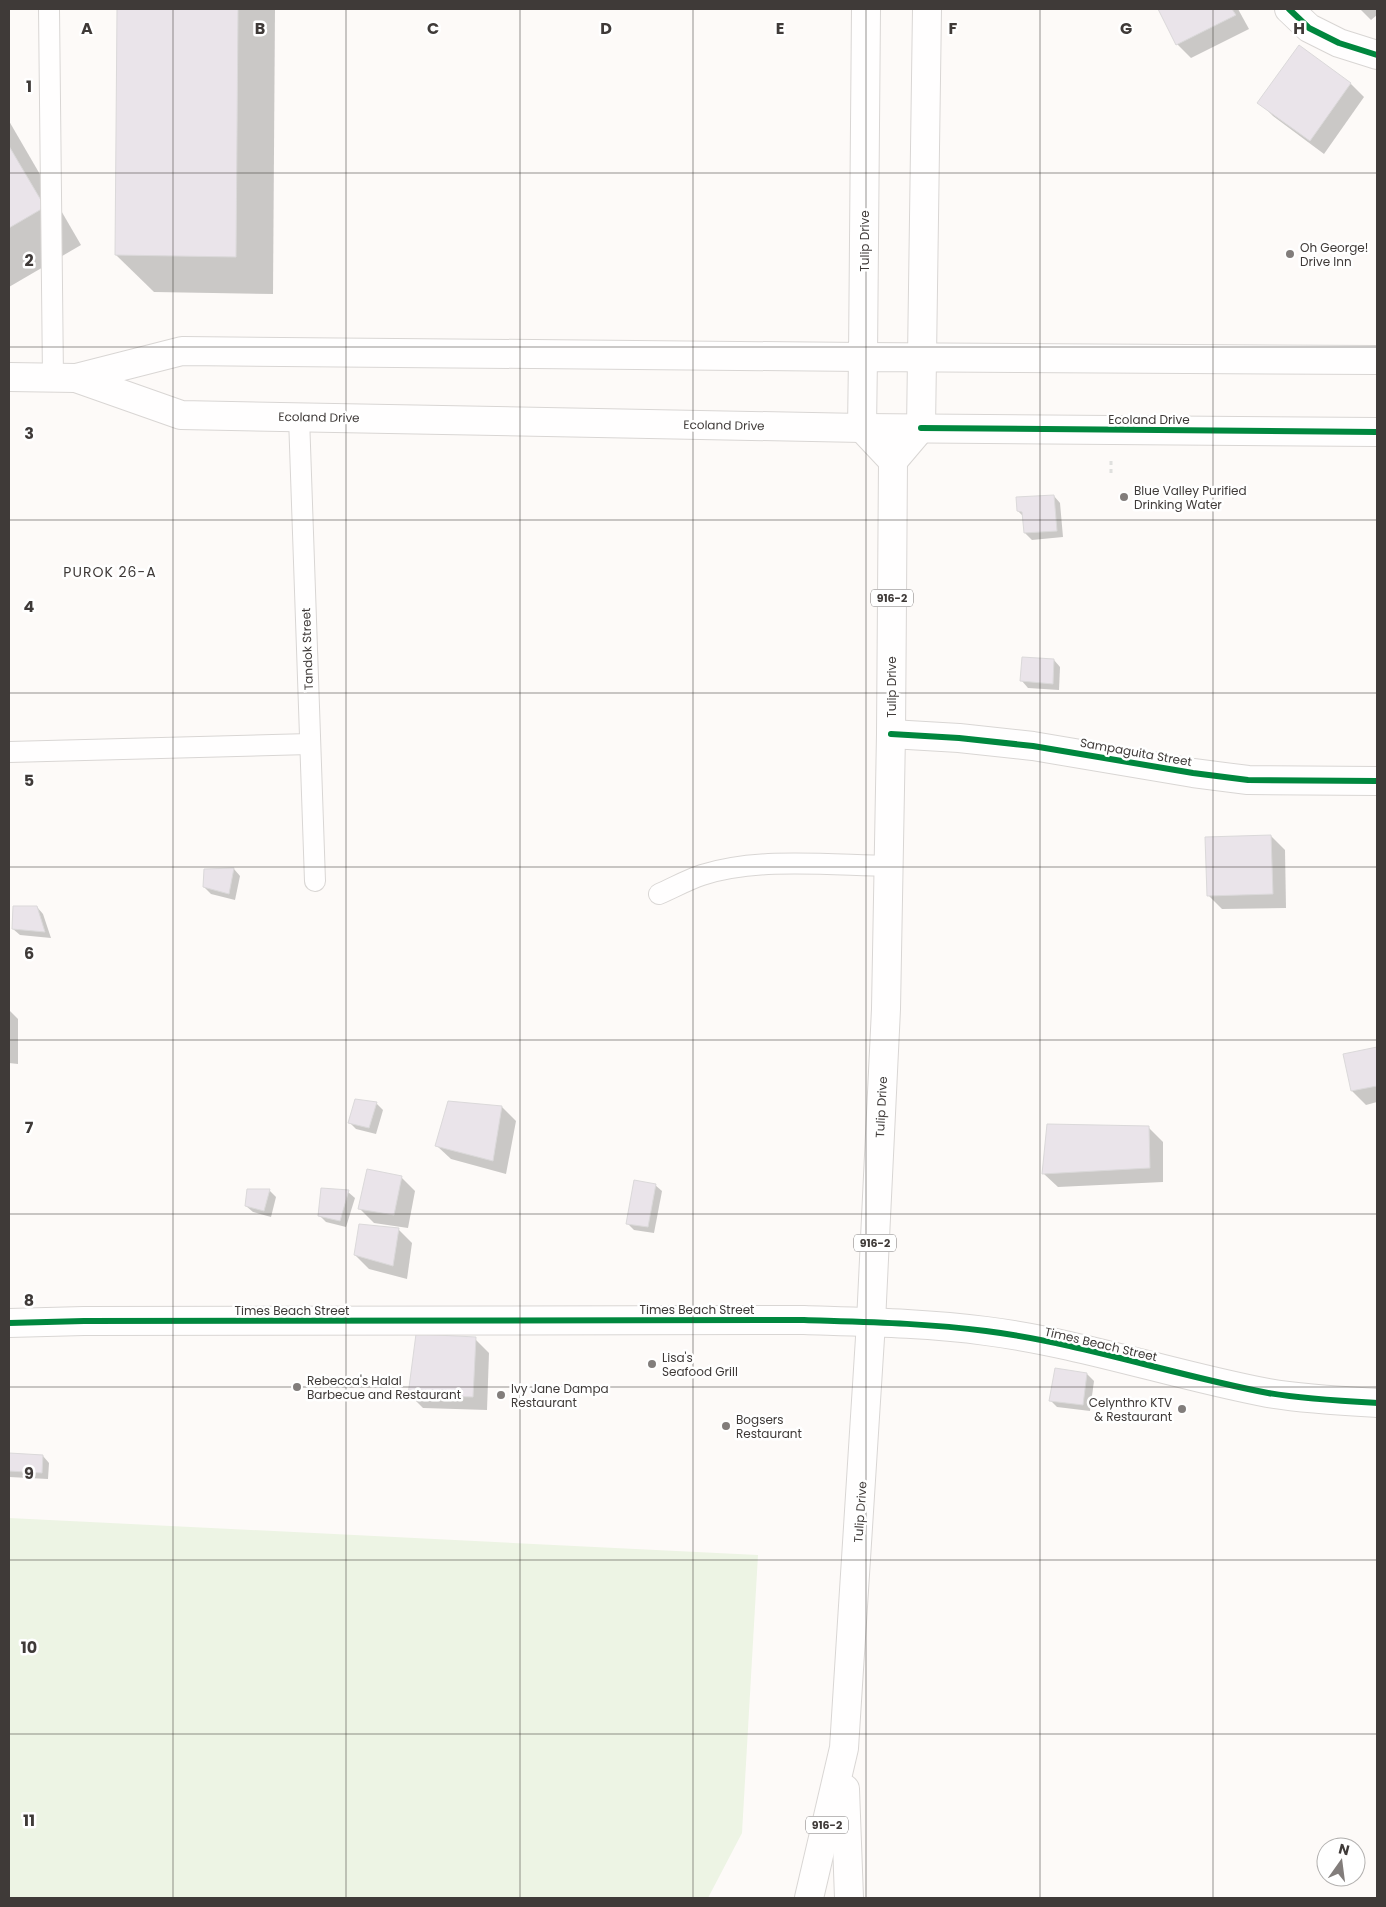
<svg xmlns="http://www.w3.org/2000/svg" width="1386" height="1907" font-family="Poppins,sans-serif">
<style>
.green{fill:#edf4e4}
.shadow{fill:#0003}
.building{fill:#eae4ea;stroke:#dbd9da}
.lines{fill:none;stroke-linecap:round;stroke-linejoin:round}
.service-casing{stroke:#d9d6d4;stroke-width:22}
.minor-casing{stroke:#d9d6d4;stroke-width:30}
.secondary-casing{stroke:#d9d6d4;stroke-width:30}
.primary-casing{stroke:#d9d6d4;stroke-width:30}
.path{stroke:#e0e0de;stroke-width:3;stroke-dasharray:4 4;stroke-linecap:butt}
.service{stroke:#fffefe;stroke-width:20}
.minor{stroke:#fffefe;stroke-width:28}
.secondary{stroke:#fffefe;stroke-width:28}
.primary{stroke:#fffefe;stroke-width:28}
.cycleway-casing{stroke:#fff;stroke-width:9}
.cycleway{stroke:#00873e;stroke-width:6}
.grid{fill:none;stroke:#3f3a38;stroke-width:1;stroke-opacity:0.55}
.poi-dot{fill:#827d7b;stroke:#fff;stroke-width:2}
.labels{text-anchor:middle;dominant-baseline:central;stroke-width:5;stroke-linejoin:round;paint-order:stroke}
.shield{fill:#fff;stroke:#797574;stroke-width:1}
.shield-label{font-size:11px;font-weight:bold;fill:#3f3a38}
.street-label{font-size:12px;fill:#3f3a38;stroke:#fff}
.poi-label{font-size:12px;fill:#3f3a38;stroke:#fff;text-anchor:start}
.neighbourhood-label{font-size:14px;letter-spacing:1px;fill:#3f3a38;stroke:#fff}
.grid-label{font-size:16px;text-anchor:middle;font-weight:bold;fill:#3f3a38;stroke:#fff;stroke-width:5;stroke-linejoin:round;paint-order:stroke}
</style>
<rect width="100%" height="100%" fill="#fdfaf8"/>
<!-- green -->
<polygon class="green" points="9,1518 758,1555 742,1833 708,1898 9,1898"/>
<!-- shadow -->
<g class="shadow">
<polygon points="118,9 275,9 273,294 154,292 116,255"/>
<polygon points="1159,9 1238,9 1249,29 1191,58 1177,44"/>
<polygon points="1360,9 1377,9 1377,15 1371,20"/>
<polygon points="1351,84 1364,97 1324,154 1273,116 1259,102"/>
<polygon points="9,121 81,245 9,287"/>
<polygon points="1054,496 1060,503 1063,537 1032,540 1025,533 1024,517 1018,511"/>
<polygon points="1054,660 1060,667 1059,690 1028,688 1022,681"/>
<polygon points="1271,836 1285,850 1286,908 1222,909 1208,895"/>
<polygon points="234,869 240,876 235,900 211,894 204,887 205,871"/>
<polygon points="37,907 43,914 51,938 20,935 13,929"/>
<polygon points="9,1010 18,1019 18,1064 9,1063"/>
<polygon points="1377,1048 1377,1102 1366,1105 1352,1091 1344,1055"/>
<polygon points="376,1103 383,1110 376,1134 356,1129 349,1122"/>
<polygon points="449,1103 502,1107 516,1121 506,1174 451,1159 437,1146"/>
<polygon points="1149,1128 1163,1142 1163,1182 1058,1187 1044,1174"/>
<polygon points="401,1177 415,1191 408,1228 374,1223 360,1209"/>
<polygon points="655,1185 662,1191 654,1233 634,1230 627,1223"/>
<polygon points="269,1190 276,1197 271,1217 253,1212 246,1206"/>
<polygon points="348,1192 355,1198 346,1227 326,1222 319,1215"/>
<polygon points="398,1229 412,1243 407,1279 369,1269 355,1255"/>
<polygon points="475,1339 489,1353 487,1410 423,1408 409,1394"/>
<polygon points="1087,1374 1094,1381 1090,1411 1057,1407 1050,1400"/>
<polygon points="9,1455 43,1456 49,1463 48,1479 9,1477"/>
</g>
<!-- building -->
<g class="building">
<polygon points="117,9 238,9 236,257 115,255"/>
<polygon points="1158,9 1232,9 1236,15 1176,45"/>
<polygon points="1299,45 1351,83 1310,141 1257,103"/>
<polygon points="9,146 45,207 9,228"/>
<polygon points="1054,495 1057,531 1024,533 1022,512 1017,511 1016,497"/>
<polygon points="1022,657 1054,659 1053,684 1020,681"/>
<polygon points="1271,835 1273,894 1207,896 1205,837"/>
<polygon points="234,868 229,894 203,887 204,869"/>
<polygon points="13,906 37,906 45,932 12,929"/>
<polygon points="1377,1047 1377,1086 1351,1091 1343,1054"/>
<polygon points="355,1099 377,1102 369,1128 348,1123"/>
<polygon points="448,1101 502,1106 493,1161 435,1146"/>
<polygon points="1047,1124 1149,1126 1150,1168 1042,1174"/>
<polygon points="367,1169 402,1176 394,1215 358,1209"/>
<polygon points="634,1180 656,1184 648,1227 626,1224"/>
<polygon points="321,1188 349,1190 340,1221 318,1216"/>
<polygon points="247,1189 270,1189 264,1211 245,1206"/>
<polygon points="359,1224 399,1228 393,1266 354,1255"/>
<polygon points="416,1334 476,1337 473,1397 408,1395"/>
<polygon points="1055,1368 1087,1373 1083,1405 1049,1401"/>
<polygon points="9,1453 43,1455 42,1473 9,1471"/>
</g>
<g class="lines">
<defs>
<g id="service">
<polyline points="49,9 53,378"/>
<polyline points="299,417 315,881"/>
<polyline points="9,752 310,744"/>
<path d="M659,894C673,888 687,880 702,875C759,857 829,865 889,866"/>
</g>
<g id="minor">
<polyline points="1289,9 1309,28 1339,43 1377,55"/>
<polyline points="891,734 959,738 1033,746 1193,773 1248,780 1377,781"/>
<path d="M9,1323L84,1321L804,1320C864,1322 926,1323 986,1331C1081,1343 1173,1375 1268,1393C1303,1399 1341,1401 1377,1403"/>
</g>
<g id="secondary">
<polyline points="922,358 927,9"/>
<polyline points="9,377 76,378 182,351 863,357 866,9"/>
<polyline points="76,378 181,415 862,428"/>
</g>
<g id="primary">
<polyline points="862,428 1377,432"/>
<polyline points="893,461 862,428 863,357 1377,360"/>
<polyline points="845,1789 849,1898"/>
<polyline points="809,1898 844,1748 871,1322 886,1009 891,734 893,461 921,428 922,358"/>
</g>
</defs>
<!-- service casing -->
<use href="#service" class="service-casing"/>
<!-- minor casing -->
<use href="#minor" class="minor-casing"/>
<!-- secondary casing -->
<use href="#secondary" class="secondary-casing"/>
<!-- primary casing -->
<use href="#primary" class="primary-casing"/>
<!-- path -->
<polyline class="path" points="1111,461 1111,477"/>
<!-- service -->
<use href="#service" class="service"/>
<!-- minor -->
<use href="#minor" class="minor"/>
<!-- secondary -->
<use href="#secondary" class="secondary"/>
<!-- primary -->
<use href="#primary" class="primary"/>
<defs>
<g id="cycleway">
<polyline points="1289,9 1309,28 1339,43 1377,55"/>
<polyline points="921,428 1377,432"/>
<polyline points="891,734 959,738 1033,746 1193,773 1248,780 1377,781"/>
<path d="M9,1323L84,1321L804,1320C864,1322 926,1323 986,1331C1081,1343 1173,1375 1268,1393C1303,1399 1341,1401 1377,1403"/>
</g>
</defs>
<!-- cycleway casing -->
<use href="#cycleway" class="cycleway-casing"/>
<!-- cycleway -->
<use href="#cycleway" class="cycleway"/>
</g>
<!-- grid -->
<path class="grid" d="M173,9V1898M346,9V1898M520,9V1898M693,9V1898M866,9V1898M1040,9V1898M1213,9V1898M9,173H1377M9,347H1377M9,520H1377M9,693H1377M9,867H1377M9,1040H1377M9,1214H1377M9,1387H1377M9,1560H1377M9,1734H1377"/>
<!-- markers -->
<g class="poi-dot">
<circle cx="1290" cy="254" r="5"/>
<circle cx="1124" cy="497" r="5"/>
<circle cx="652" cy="1364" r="5"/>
<circle cx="297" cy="1387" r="5"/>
<circle cx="501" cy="1395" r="5"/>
<circle cx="1182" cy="1409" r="5"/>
<circle cx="726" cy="1426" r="5"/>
</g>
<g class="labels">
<!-- shield labels -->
<g class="shield">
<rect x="871" y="589.5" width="42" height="17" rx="4"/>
<rect x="854" y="1234.5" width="42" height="17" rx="4"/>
<rect x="806" y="1816.5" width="42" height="17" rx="4"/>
</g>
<g class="shield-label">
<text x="892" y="598">916-2</text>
<text x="875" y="1243">916-2</text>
<text x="827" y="1825">916-2</text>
</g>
<!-- street labels -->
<g class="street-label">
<text transform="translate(864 241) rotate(-90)">Tulip Drive</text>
<text transform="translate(319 417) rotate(1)">Ecoland Drive</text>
<text x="1149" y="419">Ecoland Drive</text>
<text transform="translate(724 425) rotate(1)">Ecoland Drive</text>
<text transform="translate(307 649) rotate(-92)">Tandok Street</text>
<text transform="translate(891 687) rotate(-90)">Tulip Drive</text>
<text transform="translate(1136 752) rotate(10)">Sampaguita Street</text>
<text transform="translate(881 1107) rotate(-87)">Tulip Drive</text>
<text x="697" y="1309">Times Beach Street</text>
<text x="292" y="1310">Times Beach Street</text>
<text transform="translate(1101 1344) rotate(13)">Times Beach Street</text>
<text transform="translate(860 1512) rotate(-86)">Tulip Drive</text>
</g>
<!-- poi labels -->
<g class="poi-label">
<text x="1300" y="247">Oh George!<tspan x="1300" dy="14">Drive Inn</tspan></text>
<text x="1134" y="490">Blue Valley Purified<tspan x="1134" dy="14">Drinking Water</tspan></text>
<text x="662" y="1357">Lisa's<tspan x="662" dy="14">Seafood Grill</tspan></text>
<text x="307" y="1380">Rebecca's Halal<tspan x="307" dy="14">Barbecue and Restaurant</tspan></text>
<text x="511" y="1388">Ivy Jane Dampa<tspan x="511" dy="14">Restaurant</tspan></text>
<text x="1172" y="1402" text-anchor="end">Celynthro KTV<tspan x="1172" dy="14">&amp; Restaurant</tspan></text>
<text x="736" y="1419">Bogsers<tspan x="736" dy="14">Restaurant</tspan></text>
</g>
<!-- neighbourhood labels -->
<g class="neighbourhood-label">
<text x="110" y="572">PUROK 26-A</text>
</g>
</g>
<g class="grid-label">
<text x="87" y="34">A</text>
<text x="260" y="34">B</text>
<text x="433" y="34">C</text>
<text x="606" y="34">D</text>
<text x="780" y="34">E</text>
<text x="953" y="34">F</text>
<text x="1126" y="34">G</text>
<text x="1299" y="34">H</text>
<text x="29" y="92">1</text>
<text x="29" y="266">2</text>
<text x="29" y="439">3</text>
<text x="29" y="612">4</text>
<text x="29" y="786">5</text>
<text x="29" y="959">6</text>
<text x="29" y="1133">7</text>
<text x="29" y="1306">8</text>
<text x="29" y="1479">9</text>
<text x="29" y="1653">10</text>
<text x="29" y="1826">11</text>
</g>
<!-- border -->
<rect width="1386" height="1907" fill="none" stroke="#3f3a38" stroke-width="20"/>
<!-- north arrow -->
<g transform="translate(1341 1862) rotate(14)"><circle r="24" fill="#ffffff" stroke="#b2b0af"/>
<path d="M0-4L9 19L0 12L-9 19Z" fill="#827d7b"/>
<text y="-8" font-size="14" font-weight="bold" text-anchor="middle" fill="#3f3a38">N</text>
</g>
</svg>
